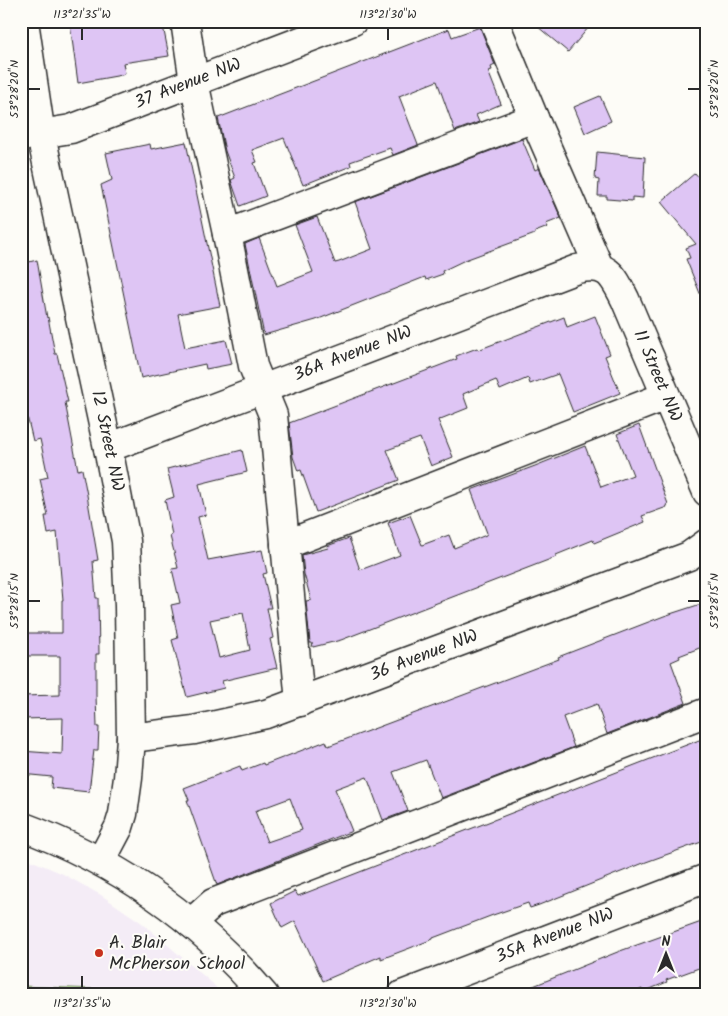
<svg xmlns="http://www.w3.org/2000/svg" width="728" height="1016" font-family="Kalam,sans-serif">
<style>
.built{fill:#f4ecf6}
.green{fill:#c1e7a1;stroke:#768966}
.building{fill:#dec5f4;stroke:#2b2b2b;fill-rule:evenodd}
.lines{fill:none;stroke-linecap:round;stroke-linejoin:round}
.minor-casing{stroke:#2b2b2b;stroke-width:31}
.minor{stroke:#fdfcf7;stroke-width:28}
.ticks{fill:none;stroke:#2b2b2b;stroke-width:2}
.poi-dot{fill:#c8321e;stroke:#fdfcf7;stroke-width:2}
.labels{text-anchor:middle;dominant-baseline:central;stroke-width:4;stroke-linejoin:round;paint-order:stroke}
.street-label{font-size:18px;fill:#2b2b2b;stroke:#fdfcf7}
.poi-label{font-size:18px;fill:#2b2b2b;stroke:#fdfcf7;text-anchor:start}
.neatline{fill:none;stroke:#2b2b2b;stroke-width:2}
.ticks-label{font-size:12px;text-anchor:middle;fill:#2b2b2b}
</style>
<rect width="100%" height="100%" fill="#fdfcf7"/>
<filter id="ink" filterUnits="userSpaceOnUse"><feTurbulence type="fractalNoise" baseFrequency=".02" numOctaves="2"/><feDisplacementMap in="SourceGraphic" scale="10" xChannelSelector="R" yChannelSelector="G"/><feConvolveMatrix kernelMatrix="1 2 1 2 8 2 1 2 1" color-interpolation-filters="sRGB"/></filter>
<g filter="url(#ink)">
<!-- built -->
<polygon class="built" points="21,856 63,874 101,895 142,923 212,983 223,995 21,995"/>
<!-- green -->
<polygon class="green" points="21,986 121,990 121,995 21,995"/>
<!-- building -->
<g class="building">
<polygon points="74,21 162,21 169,56 123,63 125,73 122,75 78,83 70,24 74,23"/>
<polygon points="531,21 594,21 568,52"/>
<polygon points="480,27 495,65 491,67 492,70 488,71 501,104 476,115 479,122 455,131 437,81 399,96 418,145 393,155 390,148 350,162 351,166 303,185 284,138 252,150 257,162 254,163 266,196 240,206 233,186 231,180 235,178 225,151 218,118 449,29 452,37"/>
<polygon points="600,96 611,121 585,133 574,107"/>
<polygon points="522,139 535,170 539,168 561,218 546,224 548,227 535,232 535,234 465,260 442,271 443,274 426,280 425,277 316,320 264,335 245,244 259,238 277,286 313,272 295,225 317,217 335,263 339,262 372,249 355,202"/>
<polygon points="186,142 220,306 178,314 185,348 226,340 232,364 206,369 205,364 141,378 101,185 112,180 106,153 150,144 151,149"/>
<polygon points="597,152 645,157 643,198 632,197 632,201 607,199 607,196 598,196 599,180 595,179"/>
<polygon points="695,173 707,187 706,308 686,259 690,258 686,248 696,244 661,202"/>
<polygon points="37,260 47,318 48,317 55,354 57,354 68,402 65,402 78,470 82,469 87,495 98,560 93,561 96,598 98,598 99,654 96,654 96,695 97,727 99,727 98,750 94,750 89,792 51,788 52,777 21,774 21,751 62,754 63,718 21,719 21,696 60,695 60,656 21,656 21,633 62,633 62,600 63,600 57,532 48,534 45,516 48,516 40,479 48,477 40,439 33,441 21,391 21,387 27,386 21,358 21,264"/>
<polygon points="595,316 610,354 605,356 620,393 573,412 558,374 530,384 528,378 500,390 496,380 463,394 468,408 438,420 453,457 431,466 420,438 387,450 399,480 316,512 301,470 298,471 293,457 289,423 457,359 456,356 477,348 478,350 564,317 567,327"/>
<polygon points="639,425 668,504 666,505 667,507 642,516 645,522 594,543 593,540 556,555 556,557 341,640 313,647 312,643 310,643 306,601 311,600 304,574 302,555 328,548 327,546 349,538 360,570 400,555 388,523 410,515 422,545 449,535 454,548 486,535 487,533 471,490 535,466 585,446 601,487 633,475 617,434"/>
<path d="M242,450L247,472L199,484L206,515L198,517L208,560L262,550L267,573L263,574L271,608H267L273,638L270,639L277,668L222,681L224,688L187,697L172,640L178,638L171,605L180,603L172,569L178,568L170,536L172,535L165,500L174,497L167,469ZM243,613L250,650L219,658L210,620Z"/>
<path d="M707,602V645L679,656L680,658L671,662L686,703L607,734L597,704L563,717L574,747L441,798L426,760L393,772L408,811L383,820L367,777L335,789L352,831L217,885L187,800H189L184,788L240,766L242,771L263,763L264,765L326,741L328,746L559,659L558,657L664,616ZM290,798L302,830L267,842L255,811Z"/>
<polygon points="707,737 707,840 646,862 539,905 530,908 528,903 493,915 433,938 433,939 410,948 381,959 381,956 323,981 295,921 282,928 271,903 295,891 298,896"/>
<polygon points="707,920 707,965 666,980 667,982 643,992 642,989 628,995 511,995 620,951"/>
</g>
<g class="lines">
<defs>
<g id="minor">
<polyline points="24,21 41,135 108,448 126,541 129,606 131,738 128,778 123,814 119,827 101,861"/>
<polyline points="185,21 194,82 227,234 253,366 273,415 300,702"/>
<polyline points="494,21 534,118 599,267"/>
<polyline points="21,137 71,129 353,21"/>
<polyline points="227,234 534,118"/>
<path d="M108,448L577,269C607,262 613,275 625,299L707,492"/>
<polyline points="285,545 666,396"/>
<polyline points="131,738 194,730 266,714 689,556 707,543"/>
<path d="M21,826C116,861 198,918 264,995"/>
<polyline points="191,923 213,903 707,712"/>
<polyline points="402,995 707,878"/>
</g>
</defs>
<!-- minor casing -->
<use href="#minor" class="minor-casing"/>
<!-- minor -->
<use href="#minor" class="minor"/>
</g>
</g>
<!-- ticks -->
<path class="ticks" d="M82,28V40M388,28V40M28,89H40M688,89H700M28,601H40M688,601H700M82,976V988M388,976V988"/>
<!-- markers -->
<circle class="poi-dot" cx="99" cy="953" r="5"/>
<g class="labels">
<!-- street labels -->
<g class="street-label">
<text transform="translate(188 84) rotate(-21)">37 Avenue NW</text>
<text transform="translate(353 354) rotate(-21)">36A Avenue NW</text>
<text transform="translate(657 376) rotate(67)">11 Street NW</text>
<text transform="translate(107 441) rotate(78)">12 Street NW</text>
<text transform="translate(424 656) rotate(-21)">36 Avenue NW</text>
<text transform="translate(555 936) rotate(-21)">35A Avenue NW</text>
</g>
<!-- poi labels -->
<g class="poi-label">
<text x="109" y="943">A. Blair<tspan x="109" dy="21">McPherson School</tspan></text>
</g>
</g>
<!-- margin -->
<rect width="728" height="1016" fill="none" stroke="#fdfcf7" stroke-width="55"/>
<!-- north arrow -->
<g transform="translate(666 954)" stroke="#fdfcf7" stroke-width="4" paint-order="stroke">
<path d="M0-4L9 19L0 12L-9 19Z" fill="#2b2b2b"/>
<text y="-8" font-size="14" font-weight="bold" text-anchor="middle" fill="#2b2b2b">N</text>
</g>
<rect x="28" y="28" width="672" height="960" class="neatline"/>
<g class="ticks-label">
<text x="82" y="18">113°21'35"W</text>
<text x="388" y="18">113°21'30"W</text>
<text transform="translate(14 89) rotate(-90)" y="4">53°28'20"N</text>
<text transform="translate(714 89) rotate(-90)" y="4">53°28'20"N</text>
<text transform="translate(14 601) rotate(-90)" y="4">53°28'15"N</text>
<text transform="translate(714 601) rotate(-90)" y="4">53°28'15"N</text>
<text x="82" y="1007">113°21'35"W</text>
<text x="388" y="1007">113°21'30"W</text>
</g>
</svg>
